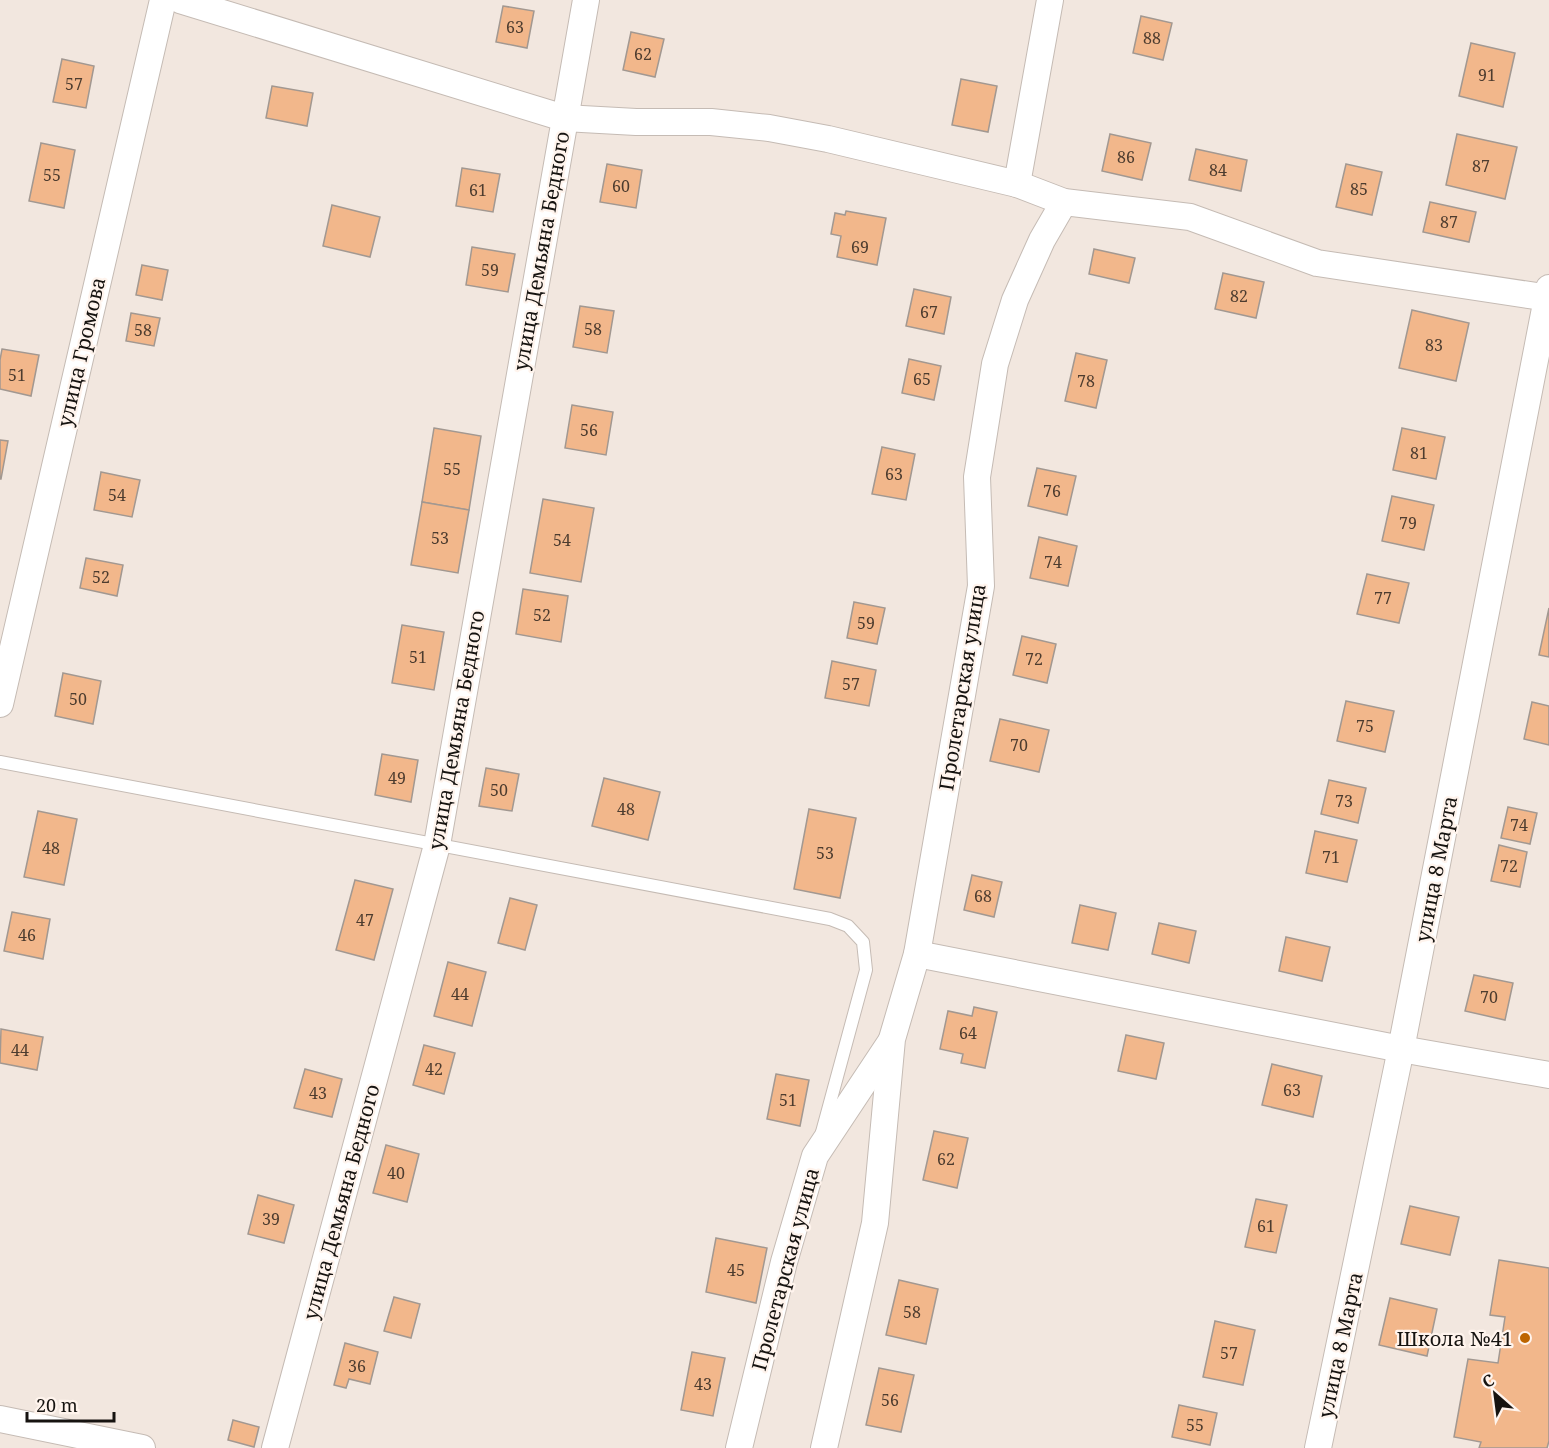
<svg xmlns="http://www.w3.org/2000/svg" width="1549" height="1448" font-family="'Noto Serif',serif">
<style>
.building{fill:#f2b78b;stroke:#a29891;stroke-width:1.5}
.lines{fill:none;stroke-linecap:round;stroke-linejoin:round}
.lane-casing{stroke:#c5bbb4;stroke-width:14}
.street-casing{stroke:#c5bbb4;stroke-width:28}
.lane{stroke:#fff;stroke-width:12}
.street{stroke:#fff;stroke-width:26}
.poi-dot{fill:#bd6500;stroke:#fff4ed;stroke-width:2}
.labels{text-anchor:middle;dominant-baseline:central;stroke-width:4.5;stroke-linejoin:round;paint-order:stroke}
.number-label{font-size:16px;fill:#4d3c2f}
.street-label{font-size:20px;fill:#161310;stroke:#fff4ed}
.poi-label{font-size:20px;fill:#161310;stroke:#fff4ed;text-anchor:end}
</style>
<rect width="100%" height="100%" fill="#f2e7df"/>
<!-- building -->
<g class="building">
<polygon points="503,6 534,11 527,48 496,42"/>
<polygon points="1141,16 1172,23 1163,60 1133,53"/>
<polygon points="631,32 664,39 655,77 623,70"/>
<polygon points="1471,43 1515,53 1503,107 1459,96"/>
<polygon points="62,59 94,66 86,108 53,102"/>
<polygon points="961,79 997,86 988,132 952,125"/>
<polygon points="272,86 313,93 307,126 266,118"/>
<polygon points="1110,134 1151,143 1142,180 1102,171"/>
<polygon points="1457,134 1517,147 1505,199 1446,185"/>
<polygon points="41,143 75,150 64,208 29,201"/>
<polygon points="1196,149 1247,160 1241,191 1189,180"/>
<polygon points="607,164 642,170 636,208 600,202"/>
<polygon points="1346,164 1382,172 1372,215 1336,207"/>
<polygon points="462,168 500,174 493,212 456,206"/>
<polygon points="1430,202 1476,212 1469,242 1423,232"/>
<polygon points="332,205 380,217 370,257 323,246"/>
<polygon points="846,211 886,218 877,265 837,257 841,236 831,234 835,213 845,215"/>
<polygon points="472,247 515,254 508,292 466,285"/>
<polygon points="1094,249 1135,258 1129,283 1089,274"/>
<polygon points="142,265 168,270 162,300 136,295"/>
<polygon points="1223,273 1264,282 1256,318 1215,309"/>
<polygon points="914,289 951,297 944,334 906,326"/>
<polygon points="580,306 614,311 607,353 573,347"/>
<polygon points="1412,310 1469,323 1456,381 1399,368"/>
<polygon points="131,313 160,318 154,346 126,341"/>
<polygon points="2,349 39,355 31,396 0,389 0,360"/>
<polygon points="1076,353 1107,360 1096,408 1065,401"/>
<polygon points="909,359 941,366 934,400 902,393"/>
<polygon points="572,405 613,412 606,455 565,448"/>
<polygon points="434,428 481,436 469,510 422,502"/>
<polygon points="1402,428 1445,437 1436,479 1393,470"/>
<polygon points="0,440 8,441 1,479 0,479"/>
<polygon points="882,447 915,454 906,500 872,494"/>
<polygon points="1037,468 1076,476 1067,515 1028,506"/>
<polygon points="101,472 140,480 132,517 94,510"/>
<polygon points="1392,496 1434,505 1424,550 1382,541"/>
<polygon points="543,499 594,508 581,582 530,573"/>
<polygon points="422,502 469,510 458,573 411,565"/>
<polygon points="1039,537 1077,546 1068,586 1030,578"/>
<polygon points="86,558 123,565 117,596 80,588"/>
<polygon points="1367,574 1409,583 1399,623 1357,614"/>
<polygon points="523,589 568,596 561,642 516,634"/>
<polygon points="854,602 885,608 877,644 847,638"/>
<polygon points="1549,608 1549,657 1539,655"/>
<polygon points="402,625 444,632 434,690 392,683"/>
<polygon points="1022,636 1056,644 1047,683 1013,675"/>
<polygon points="832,661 876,670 869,706 825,698"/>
<polygon points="63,673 101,681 93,724 55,716"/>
<polygon points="1346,701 1394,711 1385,752 1337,741"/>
<polygon points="1532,702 1549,706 1549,745 1524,739"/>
<polygon points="1000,719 1049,730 1039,772 990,761"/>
<polygon points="382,754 418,760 411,802 375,795"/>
<polygon points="486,768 519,774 512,811 479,806"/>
<polygon points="604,778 660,792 648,840 592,826"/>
<polygon points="1329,780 1366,788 1358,823 1321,814"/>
<polygon points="1508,807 1537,813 1530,844 1501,838"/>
<polygon points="809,809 856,818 840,898 794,889"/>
<polygon points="38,811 77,819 64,885 24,877"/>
<polygon points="1315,831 1357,840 1347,882 1306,873"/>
<polygon points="1499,845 1527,852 1520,887 1491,881"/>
<polygon points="972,875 1002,882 994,917 964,910"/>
<polygon points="355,880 393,889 374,960 336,950"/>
<polygon points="510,898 537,905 525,950 498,943"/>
<polygon points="1080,905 1116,913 1108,950 1072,943"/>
<polygon points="12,912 50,919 43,959 4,951"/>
<polygon points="1159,923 1196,931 1189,963 1152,954"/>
<polygon points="1286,937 1330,947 1322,981 1279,971"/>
<polygon points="448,962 486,972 472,1026 434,1016"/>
<polygon points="1474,975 1513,983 1505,1020 1465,1011"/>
<polygon points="974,1007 997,1012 985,1068 961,1063 963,1054 940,1049 948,1011 972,1016"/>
<polygon points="1,1029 43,1037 37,1070 0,1063"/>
<polygon points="1126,1035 1164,1043 1156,1079 1118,1071"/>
<polygon points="424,1045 455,1053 444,1094 413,1085"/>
<polygon points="1272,1064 1322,1076 1313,1117 1262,1105"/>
<polygon points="305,1069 342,1079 332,1117 294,1108"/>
<polygon points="776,1074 809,1080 800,1126 767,1119"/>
<polygon points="934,1131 968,1138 957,1188 923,1180"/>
<polygon points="386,1145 419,1154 407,1202 373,1193"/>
<polygon points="258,1195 294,1205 284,1243 248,1234"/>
<polygon points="1256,1199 1287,1205 1276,1253 1245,1247"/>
<polygon points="1410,1206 1459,1217 1450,1255 1401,1244"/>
<polygon points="716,1238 767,1248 756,1303 706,1292"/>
<polygon points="1499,1260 1549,1268 1549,1441 1547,1448 1479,1448 1481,1442 1454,1437 1468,1359 1498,1363 1505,1317 1490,1315"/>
<polygon points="899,1280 938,1289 926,1344 886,1335"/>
<polygon points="394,1297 420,1304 411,1338 384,1331"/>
<polygon points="1390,1298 1437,1309 1427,1356 1379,1345"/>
<polygon points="1215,1321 1255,1330 1243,1385 1203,1377"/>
<polygon points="345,1343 378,1352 370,1384 349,1379 346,1388 334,1385"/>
<polygon points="692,1352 725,1358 713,1416 681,1410"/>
<polygon points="879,1368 914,1375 901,1432 866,1425"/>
<polygon points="1179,1405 1217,1413 1210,1445 1172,1437"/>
<polygon points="233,1420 259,1427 254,1447 228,1440"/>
</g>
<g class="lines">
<defs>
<polyline id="lane" points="0,762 830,919 848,926 863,942 866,970 822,1132"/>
<g id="street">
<polyline points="180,0 564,118 636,122 711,122 769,128 828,139 1017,184 1064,202 1190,217 1317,263 1549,298"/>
<polyline points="1017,184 1050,0"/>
<polyline points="0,704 163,0"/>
<polyline points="917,954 1401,1049 1549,1075"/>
<polyline points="0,1419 142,1448"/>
<polyline points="275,1448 437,845 586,0"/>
<polyline points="739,1448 784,1262 815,1156 890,1043"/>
<polyline points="824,1448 875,1223 892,1039 917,954 981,586 977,477 995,364 1015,300 1042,240 1064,202"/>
<polyline points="1318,1448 1401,1049 1549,288"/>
</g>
</defs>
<!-- lane casing -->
<use href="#lane" class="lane-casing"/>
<!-- street casing -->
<use href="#street" class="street-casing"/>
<!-- lane -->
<use href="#lane" class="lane"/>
<!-- street -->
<use href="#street" class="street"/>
</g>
<!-- markers -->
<circle class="poi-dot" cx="1525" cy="1338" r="6"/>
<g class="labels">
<!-- number labels -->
<g class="number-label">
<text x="515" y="27">63</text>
<text x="1152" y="38">88</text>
<text x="643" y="54">62</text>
<text x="1487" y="75">91</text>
<text x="74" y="84">57</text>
<text x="1126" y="157">86</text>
<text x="1481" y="166">87</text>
<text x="1218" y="170">84</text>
<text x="52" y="175">55</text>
<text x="621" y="186">60</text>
<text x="1359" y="189">85</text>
<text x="478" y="190">61</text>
<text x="1449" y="222">87</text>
<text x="860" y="247">69</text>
<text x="490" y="270">59</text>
<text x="1239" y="296">82</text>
<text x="929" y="312">67</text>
<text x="593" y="329">58</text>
<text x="143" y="330">58</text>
<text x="1434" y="345">83</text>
<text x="17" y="375">51</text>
<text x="922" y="379">65</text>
<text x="1086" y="381">78</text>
<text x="589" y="430">56</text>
<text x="1419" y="453">81</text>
<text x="452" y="469">55</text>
<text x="894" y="474">63</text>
<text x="1052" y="491">76</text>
<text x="117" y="495">54</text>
<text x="1408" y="523">79</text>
<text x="440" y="538">53</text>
<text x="562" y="540">54</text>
<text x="1053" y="562">74</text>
<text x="101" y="577">52</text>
<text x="1383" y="598">77</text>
<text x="542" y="615">52</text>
<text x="866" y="623">59</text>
<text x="418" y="657">51</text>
<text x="1034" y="659">72</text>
<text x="851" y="684">57</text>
<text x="78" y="699">50</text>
<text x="1365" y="726">75</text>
<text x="1019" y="745">70</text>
<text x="397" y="778">49</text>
<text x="499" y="790">50</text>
<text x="1344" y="801">73</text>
<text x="626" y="809">48</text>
<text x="1519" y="825">74</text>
<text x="51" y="848">48</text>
<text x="825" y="853">53</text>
<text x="1331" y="857">71</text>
<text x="1509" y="866">72</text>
<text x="983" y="896">68</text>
<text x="365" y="920">47</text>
<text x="27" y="935">46</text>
<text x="460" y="994">44</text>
<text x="1489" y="997">70</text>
<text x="968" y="1033">64</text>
<text x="20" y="1050">44</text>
<text x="434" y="1069">42</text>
<text x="1292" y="1090">63</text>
<text x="318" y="1093">43</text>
<text x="788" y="1100">51</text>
<text x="946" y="1159">62</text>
<text x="396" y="1173">40</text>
<text x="271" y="1219">39</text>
<text x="1266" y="1226">61</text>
<text x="736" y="1270">45</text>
<text x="912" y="1312">58</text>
<text x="1229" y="1353">57</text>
<text x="357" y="1366">36</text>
<text x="703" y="1384">43</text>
<text x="890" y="1400">56</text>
<text x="1195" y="1425">55</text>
</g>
<!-- street labels -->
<g class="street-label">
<text transform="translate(541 251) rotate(-80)">улица Демьяна Бедного</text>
<text transform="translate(81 352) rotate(-77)">улица Громова</text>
<text transform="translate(962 687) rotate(-81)">Пролетарская улица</text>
<text transform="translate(456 730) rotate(-80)">улица Демьяна Бедного</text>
<text transform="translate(1436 869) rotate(-79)">улица 8 Марта</text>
<text transform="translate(341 1202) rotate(-75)">улица Демьяна Бедного</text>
<text transform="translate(785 1269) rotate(-75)">Пролетарская улица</text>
<text transform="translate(1340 1345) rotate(-78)">улица 8 Марта</text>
</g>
<!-- poi labels -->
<g class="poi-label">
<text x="1513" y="1338">Школа №41</text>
</g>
</g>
<!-- north arrow -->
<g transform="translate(1495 1394) rotate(332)" stroke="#fff4ed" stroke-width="4.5" paint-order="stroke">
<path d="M0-4.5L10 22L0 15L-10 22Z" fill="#161310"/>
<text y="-9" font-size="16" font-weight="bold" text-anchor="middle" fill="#161310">С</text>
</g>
<!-- scale -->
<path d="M27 1412v9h87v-9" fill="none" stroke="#161310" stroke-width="3"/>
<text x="36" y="1412" font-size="18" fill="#161310" stroke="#fff4ed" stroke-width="4.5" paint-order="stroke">20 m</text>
</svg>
